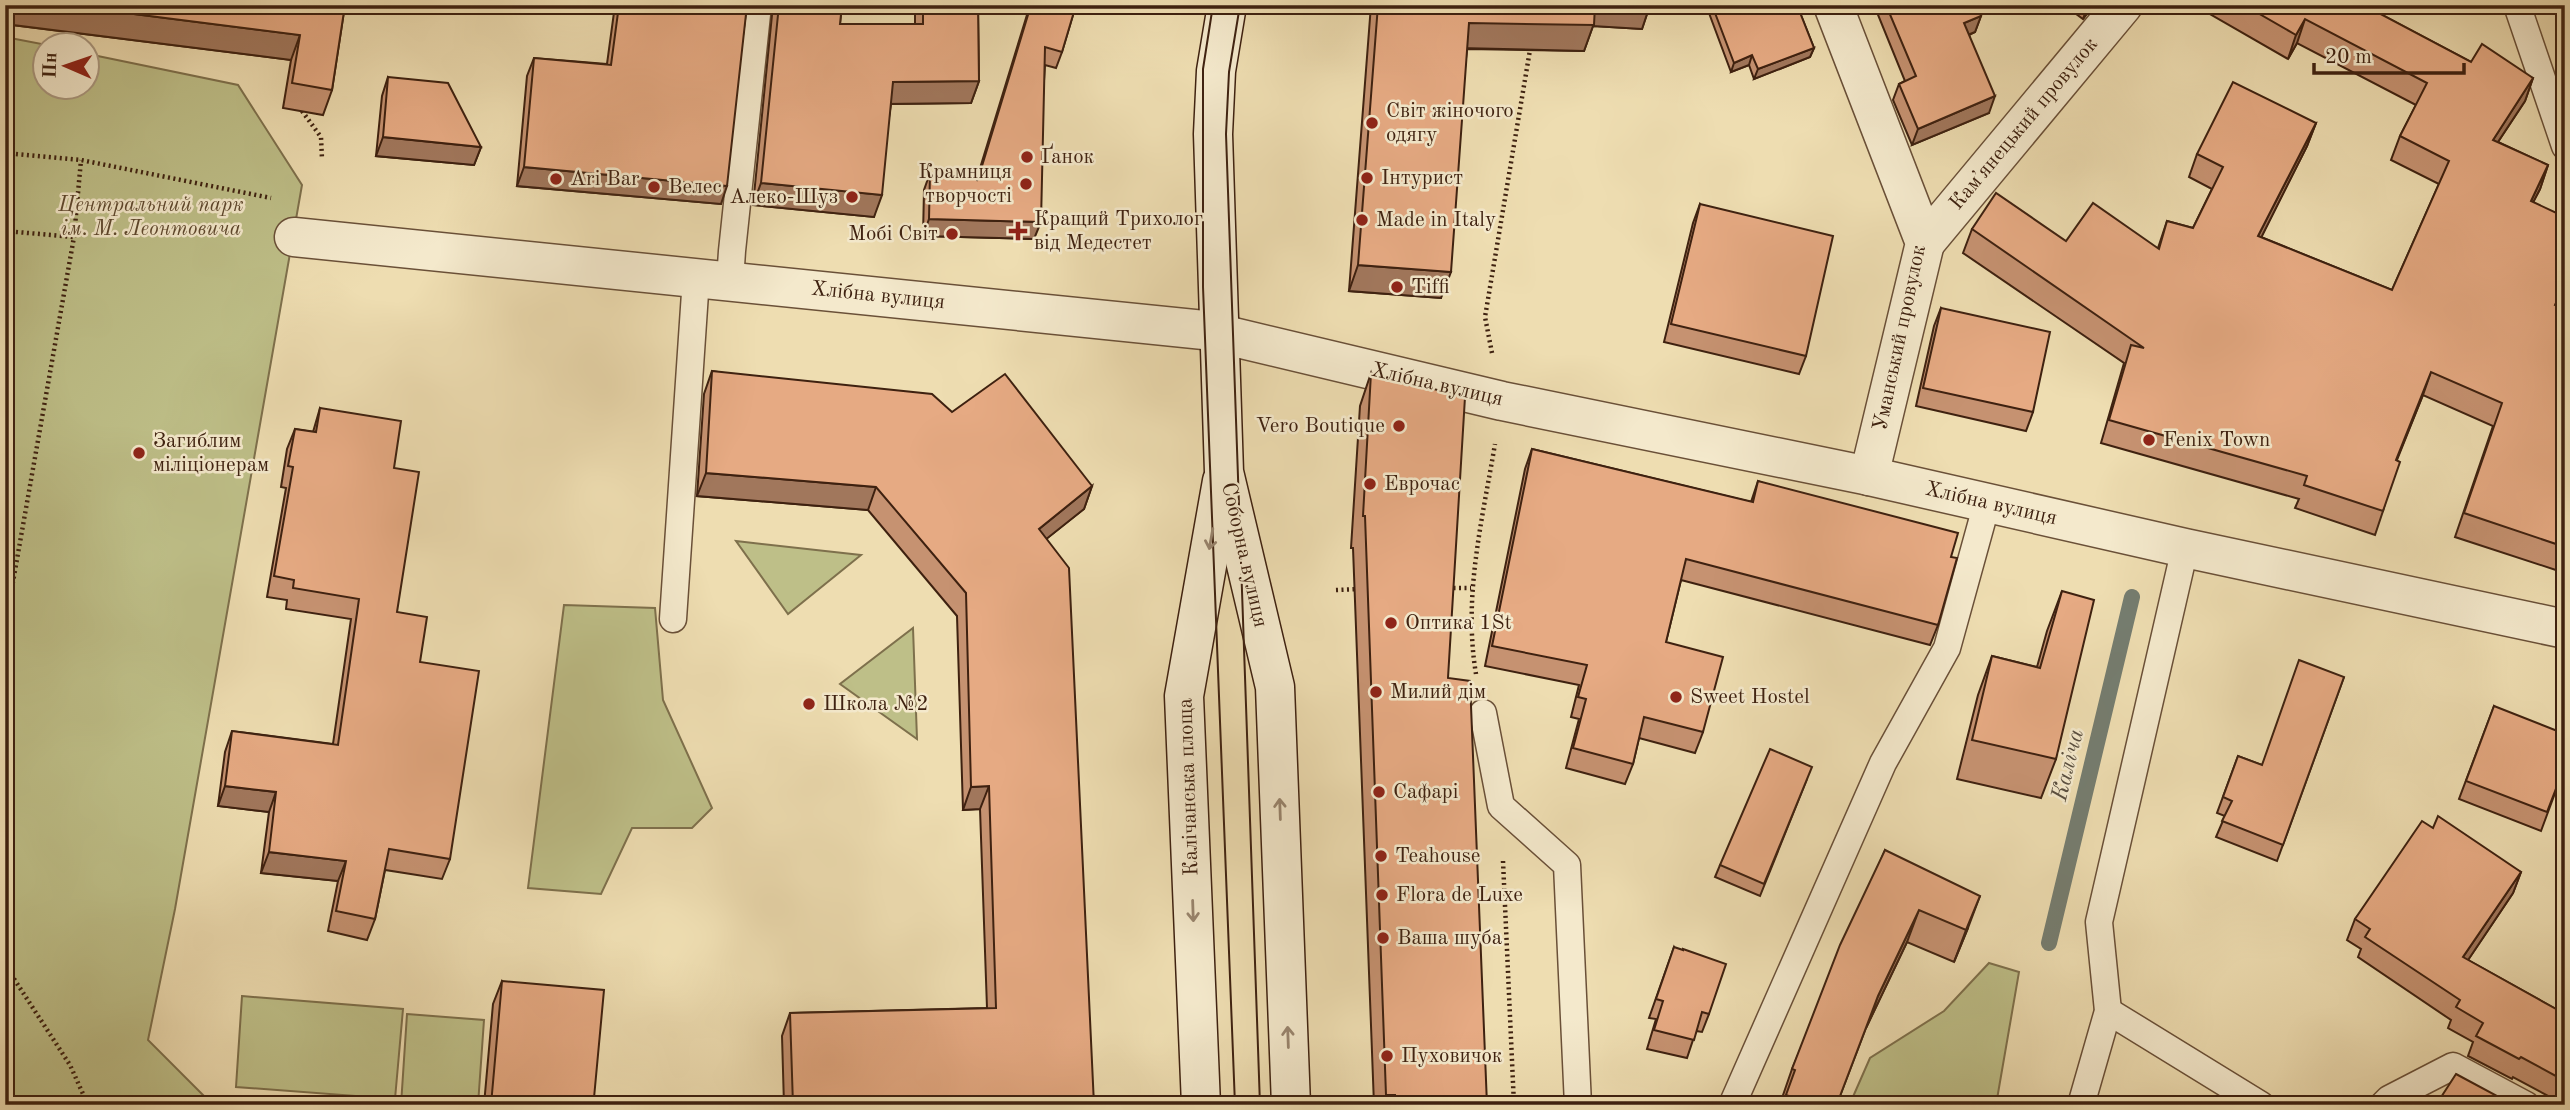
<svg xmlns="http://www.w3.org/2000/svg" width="2570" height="1110" font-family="'Old Standard TT',serif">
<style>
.green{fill:#bebf88;stroke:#7e704c;stroke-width:2}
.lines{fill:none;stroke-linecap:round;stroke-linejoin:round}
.stream{stroke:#757d70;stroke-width:16}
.service-casing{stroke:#6a5038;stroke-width:29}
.minor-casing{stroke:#6a5038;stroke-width:41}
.secondary-casing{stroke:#3e2110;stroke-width:41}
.path{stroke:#3e2110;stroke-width:4.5;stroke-dasharray:2 3.5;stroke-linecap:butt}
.service{stroke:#f4e9cc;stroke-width:26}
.minor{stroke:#f4e9cc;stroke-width:38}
.secondary{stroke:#f4e9cc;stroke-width:38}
.tram{stroke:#3e2110;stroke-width:2}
.wall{fill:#c69271;stroke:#3e2110;stroke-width:2}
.shaded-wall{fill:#a1775c;stroke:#3e2110;stroke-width:2}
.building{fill:#e6aa83;stroke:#3e2110;stroke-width:2}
.oneway{stroke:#99856e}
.poi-dot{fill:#8f2418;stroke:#f4e9cc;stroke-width:2.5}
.labels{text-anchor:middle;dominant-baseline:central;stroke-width:5;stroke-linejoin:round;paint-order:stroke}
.poi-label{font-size:21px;fill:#3e2110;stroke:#f4e9cc;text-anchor:start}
.street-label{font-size:21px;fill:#3e2110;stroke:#f4e9cc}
.park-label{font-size:21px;font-style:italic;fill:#5e482e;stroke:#f4e9cc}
.water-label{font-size:23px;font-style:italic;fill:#594f40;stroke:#f4e9cc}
</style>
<rect width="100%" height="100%" fill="#eeddb1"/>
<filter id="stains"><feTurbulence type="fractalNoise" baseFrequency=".00286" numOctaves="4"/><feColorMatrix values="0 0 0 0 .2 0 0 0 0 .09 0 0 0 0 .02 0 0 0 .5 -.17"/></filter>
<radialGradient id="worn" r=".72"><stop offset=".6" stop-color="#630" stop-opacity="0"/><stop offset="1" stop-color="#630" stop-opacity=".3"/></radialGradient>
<!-- green -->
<g class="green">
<polygon points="5,37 47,45 46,88 88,88 88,54 238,85 302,185 175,909 148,1040 213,1105 5,1105"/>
<polygon points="736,541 861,555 788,614"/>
<polygon points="564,605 655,608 663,700 712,808 692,828 632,828 601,894 528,888"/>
<polygon points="913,628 917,739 840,684"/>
<polygon points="1989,963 2019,972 1996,1105 1866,1105 1852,1099 1870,1058 1944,1011"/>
<polygon points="242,996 403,1009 395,1099 236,1087"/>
<polygon points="407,1014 484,1020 478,1105 401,1105"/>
</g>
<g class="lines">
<!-- stream -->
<polyline class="stream" points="2049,943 2132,597"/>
<defs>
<g id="service">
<polyline points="2517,5 2565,146"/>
<polyline points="730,281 732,251 758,5"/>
<polyline points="673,619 696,278"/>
<polyline points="1483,713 1501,806 1567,865 1578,1105"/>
<polyline points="2108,1011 2261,1105"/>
<polyline points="1732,1105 1883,763 1947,648 1987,503"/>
<polyline points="2081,1105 2108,1011 2099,922 2185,548"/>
<polyline points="2383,1105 2389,1099 2453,1066 2526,1105"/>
</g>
<g id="minor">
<polyline points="1833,5 1925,243 1869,476"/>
<polyline points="294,237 1204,330 1502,401 1869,476 2185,548 2565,629"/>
<polyline points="1925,243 2123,5"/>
</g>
<g id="secondary">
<polyline points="1227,5 1216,71 1213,134 1224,472 1275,687 1291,1105"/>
<polyline points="1201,1105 1184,696 1222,481"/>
</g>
</defs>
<!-- service casing -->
<use href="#service" class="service-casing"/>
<!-- minor casing -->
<use href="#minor" class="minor-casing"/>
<!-- secondary casing -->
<use href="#secondary" class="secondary-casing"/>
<!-- path -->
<g class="path">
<polyline points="302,111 321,137 322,159"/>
<polyline points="5,153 81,160 271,198"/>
<polyline points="5,231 74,237"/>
<polyline points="1492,353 1485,317 1531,44"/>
<polyline points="1448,588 1471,588"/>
<polyline points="1336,590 1359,589"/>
<polyline points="5,627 74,237 81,160"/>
<path d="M1476,674C1463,597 1482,521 1495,444"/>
<polyline points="1503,861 1514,1105"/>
<polyline points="5,965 70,1065 88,1105"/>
</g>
<!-- service -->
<use href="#service" class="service"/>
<!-- minor -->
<use href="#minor" class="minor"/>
<!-- secondary -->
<use href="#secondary" class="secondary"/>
<!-- tram -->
<g class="tram">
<polyline points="1213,5 1203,69 1203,287 1235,1105"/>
<polyline points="1240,5 1229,72 1226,134 1260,1105"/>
</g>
</g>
<!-- wall -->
<g class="wall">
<polygon points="5,5 345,5 332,90 323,115 283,108 291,60 5,24"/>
<polygon points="615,5 747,5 721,204 517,186 527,76 534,58 607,64"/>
<polygon points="773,5 842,5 840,24 915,24 915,5 978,5 979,81 971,103 891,104 874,217 753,205"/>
<polygon points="1030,5 1076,5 1062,52 1056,68 1045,65 1034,239 923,236 924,190 930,173 977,178"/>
<polygon points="1371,5 1650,5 1642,29 1593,26 1584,51 1467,49 1441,298 1349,291"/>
<polygon points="1706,5 1797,5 1814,48 1810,57 1754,79 1749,65 1731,72"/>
<polygon points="1874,5 1978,5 1981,16 1975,32 1969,35 1989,113 1912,145 1893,100 1899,84 1905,81"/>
<polygon points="2064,5 2093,5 2083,19"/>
<polygon points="2205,5 2380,5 2376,12 2471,62 2533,78 2525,101 2498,142 2548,165 2540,189 2533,202 2557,306 2565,309 2565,573 2455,537 2493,426 2423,395 2397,460 2383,511 2375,535 2295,508 2299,499 2101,443 2124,363 1963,253 1972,229 2066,241 2158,248 2167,221 2193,228 2212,189 2189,177 2197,154 2316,123 2307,146 2261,237 2392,290 2439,184 2391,160 2400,136 2416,105 2297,43 2288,59 2203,10"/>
<polygon points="388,77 481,147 474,165 376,156 382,96"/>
<polygon points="1700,204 1806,356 1799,374 1664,342 1693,223"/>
<polygon points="1941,308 2033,412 2026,431 1916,406 1934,326"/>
<polygon points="712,371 952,412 1092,486 1084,509 1046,539 1094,1105 784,1105 782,1036 790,1013 987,1008 980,809 963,810 957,616 868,510 697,496 704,394"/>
<polygon points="1371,373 1448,678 1487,1105 1374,1105 1353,548 1351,548 1360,406"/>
<polygon points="320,408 394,468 397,612 420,662 450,859 442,879 385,870 375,919 367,940 328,931 338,881 261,873 269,812 218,806 225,752 232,731 333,744 351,619 286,609 287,600 267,597 286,488 281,487 287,449 295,429 313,432"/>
<polygon points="1532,449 1751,502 1758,481 1951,557 1938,625 1930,645 1681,580 1666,642 1703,732 1695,753 1639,738 1633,764 1625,784 1566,768 1579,719 1571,717 1579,685 1485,666 1525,469"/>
<polygon points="2062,591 2056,759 2041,798 1957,779 1978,695 1992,656 2037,667 2047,631"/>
<polygon points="2344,677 2277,861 2216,837 2225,816 2217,813 2238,756 2262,765"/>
<polygon points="2494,706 2565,766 2541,831 2459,799"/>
<polygon points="1807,779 1760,896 1715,877 1720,865"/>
<polygon points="2433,828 2521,872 2513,893 2468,960 2565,1014 2565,1105 2513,1077 2512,1079 2468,1056 2473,1042 2448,1028 2451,1020 2358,957 2361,949 2347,940 2355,919"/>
<polygon points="1885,850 1968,928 1954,962 1907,942 1866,1028 1837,1104 1839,1105 1783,1105 1783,1102 1781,1101 1792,1069"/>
<polygon points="1674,947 1709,1014 1702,1032 1696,1031 1687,1058 1647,1049 1656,1019 1649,1018"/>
<polygon points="502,981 594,1098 666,1105 484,1105 493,1004"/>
</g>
<!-- shaded-wall -->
<g class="shaded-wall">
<polygon points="5,5 63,5 300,35 291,60 5,24"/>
<polygon points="1593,5 1650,5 1642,29 1593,26 1584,51 1459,48 1469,23"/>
<polygon points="1860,5 1869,5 1858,10"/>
<polygon points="2088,5 2093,5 2083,19"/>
<polygon points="2375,5 2380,5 2364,34 2373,10"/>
<polygon points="1981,16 1975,32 1958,39 1964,23"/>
<polygon points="2305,19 2297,43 2288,59 2296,35"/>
<polygon points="1814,48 1810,57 1754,79 1758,69"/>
<polygon points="1752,55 1749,65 1731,72 1734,63"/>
<polygon points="2533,78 2525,101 2484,163 2493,140"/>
<polygon points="979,81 971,103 885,104 893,82"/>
<polygon points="1995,96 1989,113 1912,145 1918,129"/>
<polygon points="2316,123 2307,146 2250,260 2258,236"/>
<polygon points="383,137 481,147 474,165 376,156"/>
<polygon points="2548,165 2540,189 2522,224 2531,201"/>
<polygon points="524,167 727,186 721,204 517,186"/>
<polygon points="761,183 882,195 874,217 753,205"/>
<polygon points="929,219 1041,222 1034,239 923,236"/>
<polygon points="1358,265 1451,272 1441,298 1349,291"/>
<polygon points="2565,284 2565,289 2546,329 2555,305"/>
<polygon points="2431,372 2423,395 2387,483 2396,460"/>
<polygon points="706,473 876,487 868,510 697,496"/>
<polygon points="1092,486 1084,509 1030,552 1039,529"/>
<polygon points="225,786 276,792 269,812 218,806"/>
<polygon points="989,786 980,809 963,810 971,787"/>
<polygon points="269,852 346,861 338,881 261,873"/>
<polygon points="2521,872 2513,893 2456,978 2463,957"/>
<polygon points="1980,896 1968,928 1954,962 1966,930"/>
<polygon points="1919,910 1907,942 1866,1028 1878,996"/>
<polygon points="1386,1095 1395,1095 1391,1105 1383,1105"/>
<polygon points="998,1100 996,1105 876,1105 877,1103"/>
</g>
<!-- building -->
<g class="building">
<polygon points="63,5 345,5 332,90 292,83 300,35"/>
<polygon points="619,5 747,5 727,186 524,167 534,58 611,65"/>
<polygon points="779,5 842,5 840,24 923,24 923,5 978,5 979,81 893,82 882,195 761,183"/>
<polygon points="1031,5 1076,5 1062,52 1045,47 1041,222 929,219 930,173 977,174 977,181 979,174 982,175 982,166"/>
<polygon points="1378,5 1595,5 1594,25 1469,23 1451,272 1358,265"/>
<polygon points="1712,5 1797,5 1814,48 1758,69 1752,55 1734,63"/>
<polygon points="1886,5 1978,5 1981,16 1964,23 1995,96 1918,129 1899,84 1916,76"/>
<polygon points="2244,5 2375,5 2373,10 2471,62 2482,44 2533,78 2493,140 2548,165 2531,201 2565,217 2565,284 2555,305 2565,309 2565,547 2464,513 2502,403 2431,372 2396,460 2400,462 2383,511 2304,485 2307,476 2109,420 2131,345 2144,348 1972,229 1996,193 2066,241 2093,203 2159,249 2167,221 2193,228 2223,167 2197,154 2233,82 2316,123 2258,236 2392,290 2449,161 2400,136 2427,83 2305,19 2296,35"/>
<polygon points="388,77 448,83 481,147 383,137"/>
<polygon points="1700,204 1833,236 1806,356 1671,324"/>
<polygon points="1941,308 2050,332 2033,412 1923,388"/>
<polygon points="712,371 932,394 952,412 1005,374 1092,486 1039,529 1069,568 1094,1105 998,1105 998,1100 877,1103 877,1105 793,1105 790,1013 996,1008 989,786 971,787 966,593 876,487 706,473"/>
<polygon points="1371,373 1465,397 1448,678 1470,681 1487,1105 1395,1105 1395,1095 1386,1095 1365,516 1363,516"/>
<polygon points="320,408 401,421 394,468 419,472 397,612 427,617 420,662 479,671 450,859 389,849 375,919 336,911 346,861 269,852 276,792 225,786 232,731 338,745 359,599 293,588 294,580 274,576 293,467 288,466 295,429 316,432"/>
<polygon points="1532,449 1753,502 1758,481 1958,533 1951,557 1957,558 1938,625 1686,559 1666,642 1723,657 1703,732 1644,717 1633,764 1573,748 1586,699 1578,697 1587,665 1492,646"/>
<polygon points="2062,591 2094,600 2056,759 1972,740 1992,656 2040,668"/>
<polygon points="2299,660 2344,677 2283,845 2222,821 2232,801 2223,797 2238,756 2262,765"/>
<polygon points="2494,706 2565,734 2565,765 2547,812 2466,781"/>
<polygon points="1770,749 1812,767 1764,884 1720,865"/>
<polygon points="2438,816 2521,872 2463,957 2565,1014 2565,1081 2521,1057 2519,1059 2476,1036 2483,1023 2456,1007 2460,1000 2365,937 2370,929 2355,919 2422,821 2433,828"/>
<polygon points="1885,850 1980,896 1966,930 1919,910 1878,996 1837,1104 1839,1105 1798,1105 1799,1100 1786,1095 1795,1070 1792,1069 1840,945"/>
<polygon points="1674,947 1683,950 1683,949 1726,964 1709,1014 1702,1012 1694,1040 1654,1030 1663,1001 1656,999"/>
<polygon points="502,981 604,990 594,1098 666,1105 491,1105"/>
<polygon points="2456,1074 2499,1097 2493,1105 2436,1105"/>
<polygon points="2195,1099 2203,1105 2191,1105"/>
</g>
<!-- one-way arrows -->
<defs><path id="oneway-shaft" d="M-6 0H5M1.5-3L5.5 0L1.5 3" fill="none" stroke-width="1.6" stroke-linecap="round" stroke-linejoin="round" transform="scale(1.75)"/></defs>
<g class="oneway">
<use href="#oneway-shaft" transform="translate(1211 539) rotate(100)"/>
<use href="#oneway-shaft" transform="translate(1280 809) rotate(-92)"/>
<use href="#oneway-shaft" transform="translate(1193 911) rotate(88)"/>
<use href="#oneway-shaft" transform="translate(1288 1037) rotate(-92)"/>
</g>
<!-- markers -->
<g class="poi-dot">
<circle cx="1372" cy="123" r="7"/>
<circle cx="1027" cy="157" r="7"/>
<circle cx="1367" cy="178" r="7"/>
<circle cx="556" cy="179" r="7"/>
<circle cx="1026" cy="184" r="7"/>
<circle cx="654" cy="187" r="7"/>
<circle cx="852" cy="197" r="7"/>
<circle cx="1362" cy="220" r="7"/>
<path d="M1014.5 220.5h7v7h7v7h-7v7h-7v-7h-7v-7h7z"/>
<circle cx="952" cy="234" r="7"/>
<circle cx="1397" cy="287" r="7"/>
<circle cx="1399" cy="426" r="7"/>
<circle cx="2149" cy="440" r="7"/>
<circle cx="139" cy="453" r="7"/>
<circle cx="1370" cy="484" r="7"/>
<circle cx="1391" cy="623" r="7"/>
<circle cx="1376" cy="692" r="7"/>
<circle cx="1676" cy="697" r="7"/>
<circle cx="809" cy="704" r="7"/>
<circle cx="1379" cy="792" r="7"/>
<circle cx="1381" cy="856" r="7"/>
<circle cx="1382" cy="895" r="7"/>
<circle cx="1383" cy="938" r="7"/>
<circle cx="1387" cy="1056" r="7"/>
</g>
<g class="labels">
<!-- poi labels -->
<g class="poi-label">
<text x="1386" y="111">Світ жіночого<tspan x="1386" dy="24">одягу</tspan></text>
<text x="1041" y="157">Ґанок</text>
<text x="1012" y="172" text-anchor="end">Крамниця<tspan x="1012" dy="24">творчості</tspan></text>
<text x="1381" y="178">Інтурист</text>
<text x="570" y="179">Ari Bar</text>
<text x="668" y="187">Велес</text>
<text x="838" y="197" text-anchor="end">Алеко-Шуз</text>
<text x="1034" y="219">Кращий Трихолог<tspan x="1034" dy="24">від Медестет</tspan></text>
<text x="1376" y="220">Made in Italy</text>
<text x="938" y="234" text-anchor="end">Мобі Світ</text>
<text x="1411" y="287">Tiffi</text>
<text x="1385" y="426" text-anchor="end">Vero Boutique</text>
<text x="2163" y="440">Fenix Town</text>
<text x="153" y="441">Загиблим<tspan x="153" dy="24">міліціонерам</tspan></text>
<text x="1384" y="484">Еврочас</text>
<text x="1405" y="623">Оптика 1St</text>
<text x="1390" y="692">Милий дім</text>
<text x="1690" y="697">Sweet Hostel</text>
<text x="823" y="704">Школа №2</text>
<text x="1393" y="792">Сафарі</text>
<text x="1395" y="856">Teahouse</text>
<text x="1396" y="895">Flora de Luxe</text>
<text x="1397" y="938">Ваша шуба</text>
<text x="1401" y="1056">Пуховичок</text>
</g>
<!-- street labels -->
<g class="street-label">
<text transform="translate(2024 124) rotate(-50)">Камʼянецький провулок</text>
<text transform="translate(878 296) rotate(6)">Хлібна вулиця</text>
<text transform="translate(1900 338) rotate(-78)">Уманський провулок</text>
<text transform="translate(1437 385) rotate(13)">Хлібна вулиця</text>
<text transform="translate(1991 504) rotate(13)">Хлібна вулиця</text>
<text transform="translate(1244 555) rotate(77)">Соборна вулиця</text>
<text transform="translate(1189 787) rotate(-92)">Калічанська площа</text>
</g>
<!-- park labels -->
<g class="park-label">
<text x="151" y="205">Центральний парк<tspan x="151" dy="24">ім. М. Леонтовича</tspan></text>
</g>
<!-- water labels -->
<g class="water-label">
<text transform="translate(2068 765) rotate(-76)">Каліча</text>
</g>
</g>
<!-- margin -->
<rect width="2570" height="1110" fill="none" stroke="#eeddb1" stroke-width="28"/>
<rect x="7" y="7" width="2556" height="1096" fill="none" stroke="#3e2110" stroke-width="3.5"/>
<rect x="14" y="14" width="2542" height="1082" fill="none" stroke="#3e2110" stroke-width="2"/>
<!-- north arrow -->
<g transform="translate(66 66) rotate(272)"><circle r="33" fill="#f4e9cc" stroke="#ab9981" stroke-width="2"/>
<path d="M0-5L12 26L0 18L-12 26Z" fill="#8f2418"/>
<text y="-10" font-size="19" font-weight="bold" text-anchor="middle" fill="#3e2110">Пн</text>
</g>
<!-- scale -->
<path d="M2314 63v10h150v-10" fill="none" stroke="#3e2110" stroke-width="3.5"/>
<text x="2325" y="63" font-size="21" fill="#3e2110" stroke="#f4e9cc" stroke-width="5" paint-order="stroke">20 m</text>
<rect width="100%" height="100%" filter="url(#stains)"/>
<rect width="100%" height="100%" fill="url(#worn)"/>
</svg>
